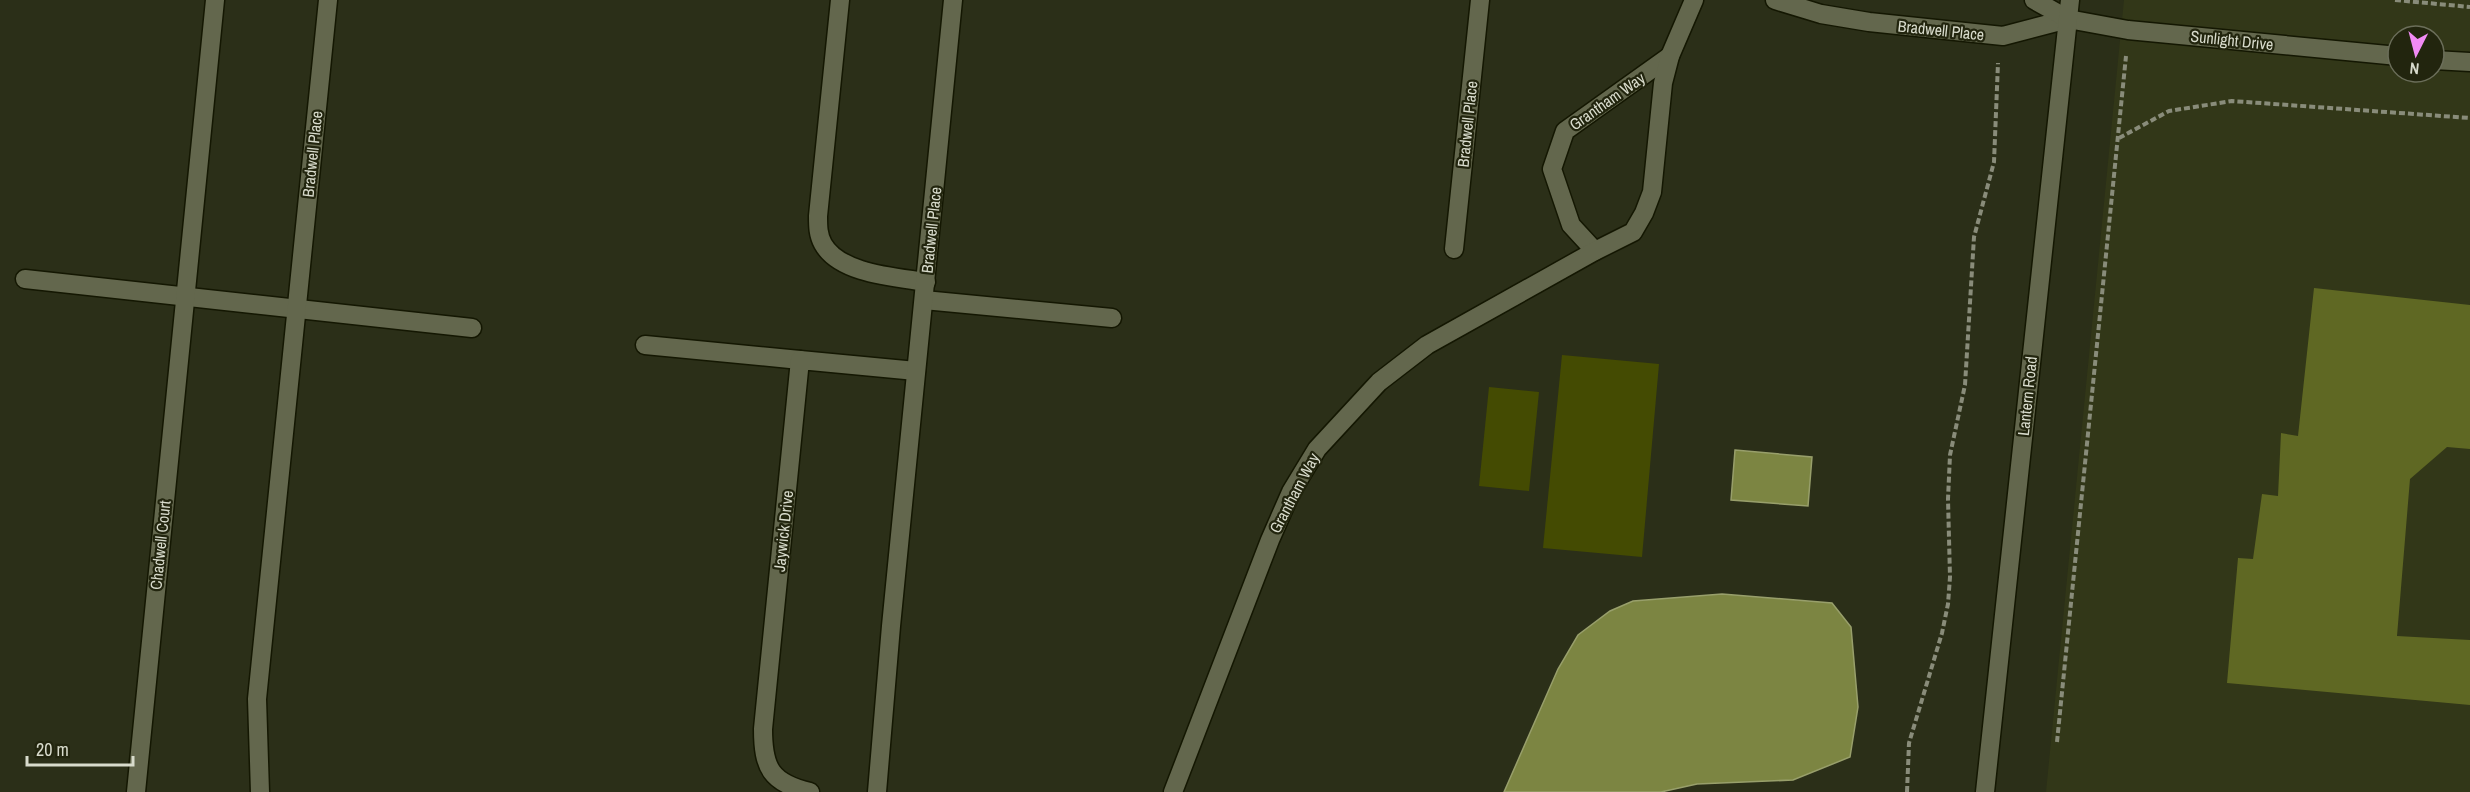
<svg xmlns="http://www.w3.org/2000/svg" width="2470" height="792" font-family="'Archivo Narrow',sans-serif">
<style>
.built{fill:#323718;fill-rule:evenodd}
.green{fill:#444b02}
.water{fill:#7c8542;stroke:#989f6b;stroke-width:1.5}
.building{fill:#5f6823}
.lines{fill:none;stroke-linecap:round;stroke-linejoin:round}
.minor-casing{stroke:#141702;stroke-width:21}
.path{stroke:#898c7a;stroke-width:4;stroke-dasharray:6 3;stroke-linecap:butt}
.minor{stroke:#63674d;stroke-width:18}
.labels{text-anchor:middle;dominant-baseline:central;stroke-width:4.5;stroke-linejoin:round;paint-order:stroke}
.street-label{font-size:16px;fill:#d8dbcc;stroke:#22250e}
</style>
<rect width="100%" height="100%" fill="#2b2f18"/>
<!-- built -->
<path class="built" d="M2124,0H2470V792H2046ZM2398,36H2434V72H2398Z"/>
<!-- green -->
<g class="green">
<polygon points="1562,355 1659,364 1642,557 1543,548"/>
<polygon points="1489,387 1539,392 1529,491 1479,486"/>
</g>
<!-- water -->
<g class="water">
<polygon points="1735,450 1812,457 1808,506 1731,500"/>
<polygon points="1722,594 1832,603 1851,627 1858,707 1850,757 1793,780 1697,784 1661,792 1504,792 1558,669 1578,635 1610,611 1633,601"/>
</g>
<!-- building -->
<polygon class="building" points="2314,288 2470,305 2470,449 2447,447 2410,479 2397,636 2470,640 2470,705 2227,683 2238,558 2253,559 2262,494 2278,496 2281,433 2298,436"/>
<g class="lines">
<defs>
<g id="minor">
<path d="M840,0L818,216C818,226 818,235 823,244C840,274 895,277 926,282"/>
<polyline points="1775,0 1821,14 1869,22 2003,36 2068,19"/>
<polyline points="2034,0 2068,19 2128,30 2398,56"/>
<polyline points="2434,60 2470,62"/>
<polyline points="1454,249 1480,0"/>
<polyline points="1595,251 1571,225 1552,169 1565,131 1670,56"/>
<polyline points="25,279 472,328"/>
<polyline points="924,300 1112,318"/>
<polyline points="645,345 800,360"/>
<polyline points="136,792 215,0"/>
<polyline points="260,792 257,699 328,0"/>
<path d="M810,792C771,783 763,768 763,729L800,360L916,371"/>
<polyline points="877,792 891,626 953,0"/>
<polyline points="1173,792 1270,540 1291,492 1317,449 1379,382 1427,345 1595,251 1633,232 1644,213 1652,192 1663,83 1670,56 1694,0"/>
<polyline points="1985,792 2070,0"/>
</g>
</defs>
<!-- minor casing -->
<use href="#minor" class="minor-casing"/>
<!-- path -->
<g class="path">
<polyline points="2395,0 2470,7"/>
<polyline points="2119,138 2169,111 2232,101 2470,118"/>
<polyline points="2057,742 2126,56"/>
<polyline points="1907,792 1909,743 1942,633 1948,604 1950,577 1948,499 1950,455 1965,385 1974,237 1994,162 1998,63"/>
</g>
<!-- minor -->
<use href="#minor" class="minor"/>
</g>
<g class="labels">
<!-- street labels -->
<g class="street-label">
<text transform="translate(1941 30) rotate(6)">Bradwell Place</text>
<text transform="translate(2232 40) rotate(6)">Sunlight Drive</text>
<text transform="translate(1607 101) rotate(-35)">Grantham Way</text>
<text transform="translate(1467 124) rotate(-84)">Bradwell Place</text>
<text transform="translate(312 154) rotate(-84)">Bradwell Place</text>
<text transform="translate(931 230) rotate(-84)">Bradwell Place</text>
<text transform="translate(2027 396) rotate(-84)">Lantern Road</text>
<text transform="translate(1294 493) rotate(-62)">Grantham Way</text>
<text transform="translate(783 531) rotate(-84)">Jaywick Drive</text>
<text transform="translate(160 545) rotate(-84)">Chadwell Court</text>
</g>
</g>
<!-- north arrow -->
<g transform="translate(2416 54) rotate(186)"><circle r="28" fill="#22250e" stroke="#6b6e5a" stroke-width="1.5"/>
<path d="M0-4.5L10 22L0 15L-10 22Z" fill="#f18af4"/>
<text y="-9" font-size="16" font-weight="bold" text-anchor="middle" fill="#d8dbcc">N</text>
</g>
<!-- scale -->
<path d="M27 756v9h106v-9" fill="none" stroke="#d8dbcc" stroke-width="3"/>
<text x="36" y="756" font-size="18" fill="#d8dbcc" stroke="#22250e" stroke-width="4.5" paint-order="stroke">20 m</text>
</svg>
